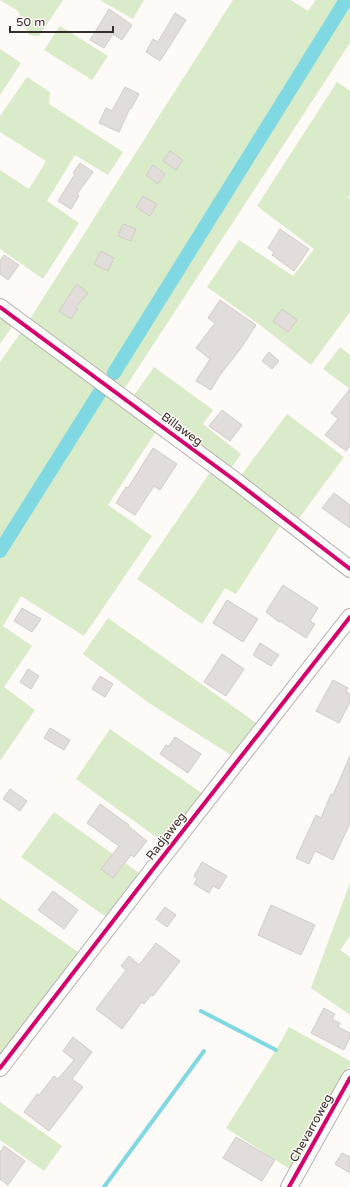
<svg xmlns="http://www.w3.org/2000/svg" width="350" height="1187" font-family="'Varela Round',sans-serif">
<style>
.green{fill:#d9ebc8}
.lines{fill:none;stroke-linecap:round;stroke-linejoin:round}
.stream{stroke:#80d9e2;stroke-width:4}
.canal{stroke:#80d9e2;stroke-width:14}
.building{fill:#e2dcda;stroke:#d1cbc9}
.street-casing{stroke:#b6b1ae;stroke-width:18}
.street{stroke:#fffefe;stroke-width:16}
.cycleway-casing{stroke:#fef9f7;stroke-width:6}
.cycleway{stroke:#d6006c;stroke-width:4}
.labels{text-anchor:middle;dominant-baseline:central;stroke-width:3;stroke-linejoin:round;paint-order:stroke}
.street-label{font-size:12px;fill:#362d2a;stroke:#fef9f7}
</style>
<rect width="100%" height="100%" fill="#fdfaf8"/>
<!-- green -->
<g class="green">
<polygon points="0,0 63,0 39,36 29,35 18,11"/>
<polygon points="100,0 144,0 133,19"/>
<polygon points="233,0 291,0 308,11 316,0 350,0 350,43 123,391 28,322"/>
<polygon points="60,26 108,56 92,80 44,50"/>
<polygon points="0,49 21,63 0,95"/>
<polygon points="27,77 50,92 49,104 123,152 108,175 75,155 47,201 79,223 43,279 0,249 0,170 29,189 46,161 0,132 0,116"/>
<polygon points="337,82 350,91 350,195 348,197 350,199 350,312 311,365 260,325 207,287 239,240 293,276 314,249 257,206"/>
<polygon points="0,313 14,324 0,344"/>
<polygon points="22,331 157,430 108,505 152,536 84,636 21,596 3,626 32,646 4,687 35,710 0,761 0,362"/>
<polygon points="340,347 350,355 350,389 323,369"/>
<polygon points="154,367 213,410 203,424 241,454 230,470 132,398"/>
<polygon points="287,414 344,457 297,521 239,478"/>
<polygon points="211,471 282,523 236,594 225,588 202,624 137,579"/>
<polygon points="108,618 259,725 234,757 149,703 83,654"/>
<polygon points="110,729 203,794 166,844 76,779"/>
<polygon points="54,812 142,875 109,919 21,857"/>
<polygon points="350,883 350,936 340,950 350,957 350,1015 311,988"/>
<polygon points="0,898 78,952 0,1059"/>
<polygon points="289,1027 350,1061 350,1065 291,1170 226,1128 276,1050"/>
<polygon points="0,1102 62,1146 44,1171 0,1140"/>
</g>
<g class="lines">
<!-- stream -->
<g class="stream">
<polyline points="201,1011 276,1050"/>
<polyline points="104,1187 204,1051"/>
</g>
<!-- canal -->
<g class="canal">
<polyline points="114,373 346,0"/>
<polyline points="0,551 100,392"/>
</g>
</g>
<!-- building -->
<g class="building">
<polygon points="109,9 132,25 122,40 113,34 104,48 90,40"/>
<polygon points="175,13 186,20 160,61 146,52 153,39 158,42"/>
<polygon points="125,87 139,94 131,109 130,108 119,132 99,123 106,108 112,111"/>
<polygon points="170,151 183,160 176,170 163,161"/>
<polygon points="80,163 93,172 77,194 79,196 71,209 58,201 75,174 73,173"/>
<polygon points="153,165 165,174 158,184 146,175"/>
<polygon points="143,196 157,204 150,216 136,207"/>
<polygon points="123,224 136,229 131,241 118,236"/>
<polygon points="280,229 309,249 294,271 272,255 274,252 268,248"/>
<polygon points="101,251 114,258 108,271 94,264"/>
<polygon points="4,255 19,265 8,280 0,274 0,261"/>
<polygon points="77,284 88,293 75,308 78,309 71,319 59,311 71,293 71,292"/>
<polygon points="220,300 256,325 241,348 220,375 211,390 196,381 210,359 196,348 215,323 208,318"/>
<polygon points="282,309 297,320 288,332 273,321"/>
<polygon points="269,352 279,361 272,369 262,361"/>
<polygon points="350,389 350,445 346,451 325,435 338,419 331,413"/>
<polygon points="222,410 242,425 230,441 209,426"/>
<polygon points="153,448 177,464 160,490 154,486 135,515 116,503 126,487 128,488"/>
<polygon points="334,493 350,505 350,528 322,508"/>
<polygon points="283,585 318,608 310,621 315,624 306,638 280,621 279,622 266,612"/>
<polygon points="227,600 258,619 243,642 213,623"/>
<polygon points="22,608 41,619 32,632 14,621"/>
<polygon points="260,643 279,655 271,666 253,655"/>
<polygon points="222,654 244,669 226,696 204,682"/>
<polygon points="28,669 39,676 31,689 20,682"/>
<polygon points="100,676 113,684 105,697 92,689"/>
<polygon points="333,680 348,688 346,692 350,694 350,702 339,723 316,711"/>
<polygon points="50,728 70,740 64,750 44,738"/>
<polygon points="175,737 201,754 188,773 160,754 166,745 169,746"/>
<polygon points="350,756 350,823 333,860 315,851 309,864 296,858 316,815 321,818 331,794 333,795"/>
<polygon points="10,789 27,801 20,811 3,799"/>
<polygon points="100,804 129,825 128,826 147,841 134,857 131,855 113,878 101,869 119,846 87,823"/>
<polygon points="202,862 227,876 219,889 213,886 209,893 194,884 197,879 194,876"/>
<polygon points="53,891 78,910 64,929 38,910"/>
<polygon points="271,905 315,925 301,955 258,935"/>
<polygon points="165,907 176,915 167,927 156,919"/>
<polygon points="156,943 180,961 153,996 151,995 144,1004 142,1002 122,1029 96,1009 126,970 121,966 129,956 139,965"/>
<polygon points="324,1008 335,1014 332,1019 340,1023 338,1027 350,1033 350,1037 344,1050 311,1033"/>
<polygon points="73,1037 92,1052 72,1079 83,1087 49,1131 24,1112 37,1094 39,1095 54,1076 58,1079 74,1060 63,1051"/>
<polygon points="236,1137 275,1160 262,1181 223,1158"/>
<polygon points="4,1146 25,1161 8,1185 0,1179 0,1152"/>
<polygon points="342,1153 350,1157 350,1173 335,1164"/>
</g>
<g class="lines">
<defs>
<g id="street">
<polyline points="0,307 233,479 350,569"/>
<polyline points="0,1068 150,873 350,617"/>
<polyline points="289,1187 350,1078"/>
</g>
</defs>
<!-- street casing -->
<use href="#street" class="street-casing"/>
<!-- street -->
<use href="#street" class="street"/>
<defs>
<g id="cycleway">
<polyline points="0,307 233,479 350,569"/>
<polyline points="0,1068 150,873 350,617"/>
<polyline points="289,1187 350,1078"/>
</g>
</defs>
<!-- cycleway casing -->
<use href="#cycleway" class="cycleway-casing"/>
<!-- cycleway -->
<use href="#cycleway" class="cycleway"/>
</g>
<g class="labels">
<!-- street labels -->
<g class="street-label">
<text transform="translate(182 429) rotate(36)">Billaweg</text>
<text transform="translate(166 836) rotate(-52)">Radjaweg</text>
<text transform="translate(311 1128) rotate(-61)">Chevarroweg</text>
</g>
</g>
<!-- scale -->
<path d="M10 26v6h103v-6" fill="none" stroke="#362d2a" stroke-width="2"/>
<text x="16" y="26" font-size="12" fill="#362d2a" stroke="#fef9f7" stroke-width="3" paint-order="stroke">50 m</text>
</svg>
